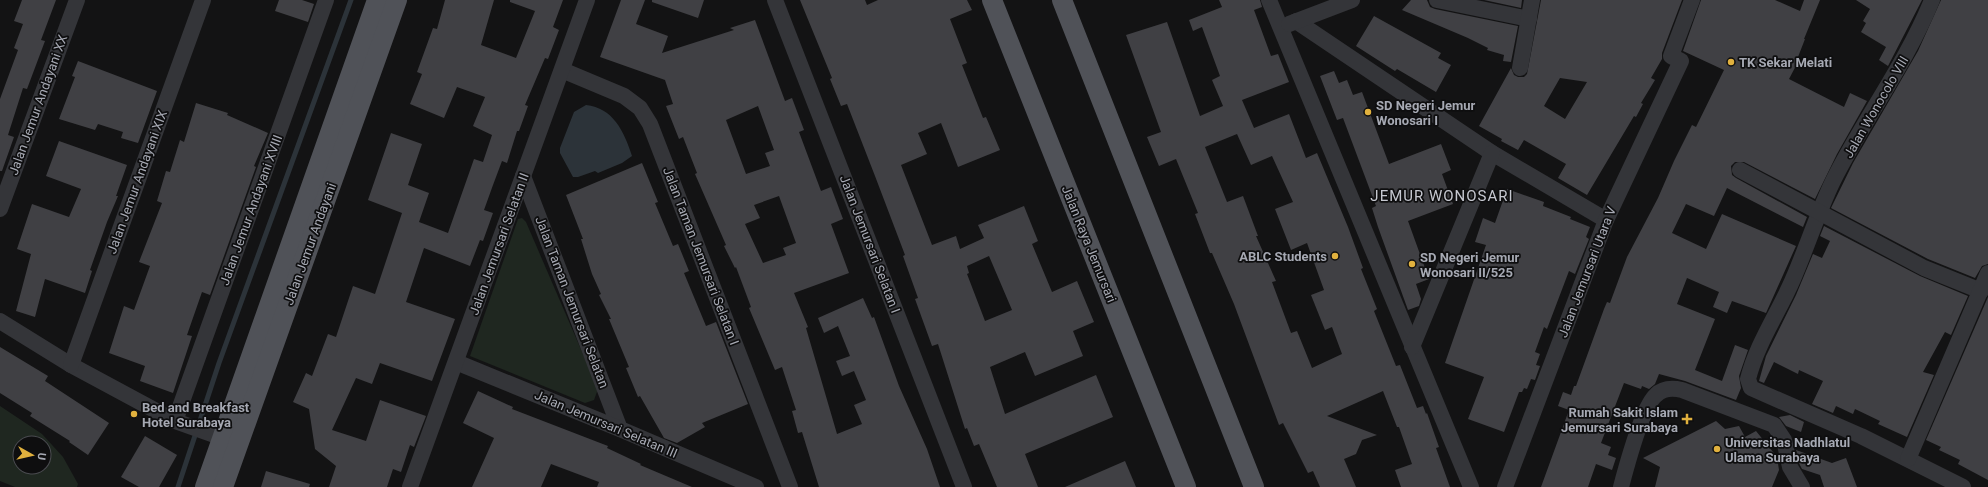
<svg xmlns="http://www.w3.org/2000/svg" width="1988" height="487" font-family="Roboto,sans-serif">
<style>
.green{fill:#1f2720;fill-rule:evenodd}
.water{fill:#2c3339}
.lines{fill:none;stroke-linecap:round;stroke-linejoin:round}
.stream{stroke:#2c3339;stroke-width:5}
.building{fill:#404044;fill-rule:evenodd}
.minor{stroke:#343539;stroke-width:16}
.major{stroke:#505258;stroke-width:20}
.poi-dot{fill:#e1b13e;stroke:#0e0e0f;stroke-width:1.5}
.labels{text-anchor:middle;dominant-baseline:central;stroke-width:3.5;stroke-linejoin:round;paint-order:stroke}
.poi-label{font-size:13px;font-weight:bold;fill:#a6a9b3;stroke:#0e0e0f;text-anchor:start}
.street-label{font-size:13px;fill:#a6a9b3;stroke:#0e0e0f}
.quarter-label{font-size:15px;letter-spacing:1px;fill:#c6c8d0;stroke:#0e0e0f}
</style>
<rect width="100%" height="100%" fill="#131314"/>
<!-- green -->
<g class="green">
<polygon points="522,218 526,222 598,389 594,400 585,403 470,356 518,219"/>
<path d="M0,406L42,434L63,457L78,484L77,487H15L0,481ZM20,443H44V467H20Z"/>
</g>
<!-- water -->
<path class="water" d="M586,105C613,108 624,131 632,156L622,163L598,173L595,171L578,177H573L560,153V148L574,112Z"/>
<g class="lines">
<!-- stream -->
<polyline class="stream" points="178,487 219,363 351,0"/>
</g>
<!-- building -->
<g class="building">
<polygon points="22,0 56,0 41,40 45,41 27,89 23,88 8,135 14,137 2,171 0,171 0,99 18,50 14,48 23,24 14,21"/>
<polygon points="279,0 302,0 314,4 308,22 275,11"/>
<polygon points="445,0 494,0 481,45 516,58 535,11 510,2 510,0 563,0 553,27 559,30 548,59 545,58 525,105 528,106 519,131 517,131 507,163 502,161 493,185 484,210 493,213 483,241 480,240 470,266 424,248 406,302 455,319 432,381 380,363 372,384 356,378 332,430 366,441 380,400 426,416 414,447 410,445 401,472 393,469 387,487 329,487 336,466 315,449 309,409 293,402 306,373 312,376 328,334 336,337 353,286 375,294 402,213 368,200 391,133 422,144 408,185 429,193 419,222 448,233 474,159 483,162 492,135 473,126 485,97 457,87 444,118 410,104 422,74 417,72 433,28 437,29"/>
<path d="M621,0H645L636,24L668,36L662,53L734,30L730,28L755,20L785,101L792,98L804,130L799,132L821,191L831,187L843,219L831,224L849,273L794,293L808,327L806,328L837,434L862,424L854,405L866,400L854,371L842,376L836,361L850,356L838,326L824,333L818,318L863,298L872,318L874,317L899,386L927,449L940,487H819L802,432L798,433L792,411L796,410L782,367L775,370L749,308L751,307L736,267L735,268L724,246L726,245L695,174L697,173L683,137L679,139L666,106L673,104L665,80L600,57ZM758,106L774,150L765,153L770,166L746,174L726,120ZM779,196L796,243L783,248L786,255L763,263L745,224L760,218L754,205Z"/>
<polygon points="652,0 704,0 698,18 652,2"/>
<path d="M800,0H865L867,5L878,0H967L972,10L950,19L967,63L962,65L983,118L986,117L1000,150L958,167L941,123L918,133L927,154L901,165L932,245L956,236L960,249L984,238L978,225L1024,206L1038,241L1032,244L1052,292L1077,281L1094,322L1073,331L1083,356L1035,376L1025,352L990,367L1005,414L1096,375L1113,417L1025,454L1038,487H997L979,444L974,446L967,428L965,429L938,344L932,346L915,299L918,298L903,256L905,255L875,176L847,104L841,106L830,79L832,78ZM989,256L1012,310L985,321L967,274L969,273L967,266Z"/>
<path d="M1219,0H1260L1262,7L1254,10L1271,56L1278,54L1289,82L1242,100L1254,128L1289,114L1306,158L1317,153L1348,227L1363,268L1361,269L1377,309L1374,311L1396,366L1400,365L1417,408L1423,406L1426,414L1427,413L1439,447L1436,448L1450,487H1401L1395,470L1412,464L1399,427H1397L1383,391L1327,416L1377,435L1362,440L1356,454L1344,459L1356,487H1320L1313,471L1308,473L1283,423L1279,425L1234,304L1212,253H1210L1195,214L1198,213L1176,159L1159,166L1147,137L1161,132L1126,35L1167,22L1200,116L1223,106L1212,80L1220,76L1202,27L1193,31L1189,20L1222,7ZM1237,134L1251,165L1272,156L1293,202L1275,209L1291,250L1307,243L1324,290L1311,295L1325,330L1332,327L1342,354L1312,368L1297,331L1291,333L1272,282L1276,281L1256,236H1258L1243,196L1227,202L1205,147Z"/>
<polygon points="1411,0 1427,0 1430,7 1435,9 1518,26 1511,62 1503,61 1504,55 1487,50 1488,48 1468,38 1402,10"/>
<polygon points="1484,0 1522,0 1521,8"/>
<path d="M1541,0H1682L1662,53V59L1651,78L1655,80L1641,103L1643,104L1636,117L1634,116L1587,195L1558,178L1566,164L1524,140L1518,150L1501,141L1502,139L1479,126L1511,68L1514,75L1518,77H1524L1527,74ZM1560,78L1587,82L1565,119L1544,106Z"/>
<polygon points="1701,0 1775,0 1800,11 1804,0 1820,0 1804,39 1805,39 1798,57 1800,58 1789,79 1844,107 1850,93 1867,101 1837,154 1815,199 1744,162 1735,162 1731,166 1732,175 1736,178 1807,217 1803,227 1727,188 1714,216 1686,204 1672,233 1706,249 1722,214 1796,246 1766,313 1732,301 1727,313 1713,307 1719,292 1687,278 1677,304 1715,319 1695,370 1722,381 1735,345 1748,350 1739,376 1741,388 1736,400 1685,381 1659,374 1655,384 1649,389 1642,386 1641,389 1624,383 1601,443 1611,447 1608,455 1616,458 1612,470 1596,464 1588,487 1541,487 1569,410 1558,406 1563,392 1571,395 1574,386 1576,386 1604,309 1607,302 1610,303 1627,257 1658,198 1674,161 1692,125 1696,127 1724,70 1683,51"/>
<polygon points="1856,0 1922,0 1888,66 1879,60 1886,47 1861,32 1866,23 1863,21 1870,9"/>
<polygon points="1941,0 1988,0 1988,264 1982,266 1975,278 1928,259 1831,208 1853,163 1918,51"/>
<polygon points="1374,16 1441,53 1438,58 1451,65 1436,92 1397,69 1395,71 1356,46"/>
<polygon points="78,61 157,91 138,143 121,138 123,132 98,124 95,130 59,119 75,77 72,76"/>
<polygon points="1334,71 1339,83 1347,80 1353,95 1362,92 1389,164 1441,144 1451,170 1442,174 1453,204 1408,221 1429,279 1416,284 1421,299 1419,306 1408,310 1378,227 1372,208 1376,206 1343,118 1337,120 1320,76"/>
<polygon points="196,103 228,113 227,115 268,133 254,166 256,167 210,295 202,292 187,335 192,336 173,393 140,381 145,366 109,353 124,306 134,310 150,266 139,262 162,203 157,201 166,171 170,172 180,140 184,142"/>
<polygon points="59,141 127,165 116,196 118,196 107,222 90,270 92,271 85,293 45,279 35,317 16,311 31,254 17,249 32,204 69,217 81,189 46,176"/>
<polygon points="642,163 658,202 655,203 673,246 678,244 689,271 684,273 706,326 716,322 748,404 702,423 705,427 677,443 664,438 640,396 638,397 626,368 629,367 609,319 611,319 599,295 601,294 592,274 581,239 583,239 566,195"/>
<polygon points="1507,189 1544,202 1543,206 1571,217 1570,219 1590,227 1586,237 1589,239 1575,274 1569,271 1547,329 1544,327 1535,352 1540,354 1536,365 1540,366 1535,380 1531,379 1527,389 1524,388 1522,392 1519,392 1504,432 1468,419 1484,377 1445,363 1486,245 1475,242 1483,218 1495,223"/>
<polygon points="1824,226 1920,276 1968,296 1951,335 1945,332 1923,372 1934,375 1907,437 1878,424 1880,421 1855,409 1853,414 1836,406 1833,413 1812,404 1823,381 1799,370 1798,374 1774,362 1764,383 1759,381 1766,356 1796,295 1813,254 1822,258 1830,241 1820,236"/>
<polygon points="1988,297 1988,480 1958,464 1960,460 1939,450 1941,447 1926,440"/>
<polygon points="0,347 48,376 45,381 109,423 88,455 69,442 70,441 30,416 32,413 0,393"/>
<polygon points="478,391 513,407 512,409 608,446 607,448 641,464 640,465 692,487 597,487 599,482 551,464 541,487 472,487 494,438 463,423"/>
<polygon points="1790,415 1804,422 1801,432 1786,426 1779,417"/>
<polygon points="1716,421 1725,429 1739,426 1745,437 1756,431 1777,457 1779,470 1772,487 1655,487 1660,467 1643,458"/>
<polygon points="145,436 177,455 159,487 139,487 121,477"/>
<polygon points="1796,450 1832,463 1846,458 1857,487 1824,487 1820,475 1802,469 1799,463"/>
<polygon points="1125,461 1136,487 1065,487"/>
<polygon points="266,471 310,484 309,487 261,487"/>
</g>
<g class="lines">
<!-- minor -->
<g class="minor">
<polyline points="775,0 964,487"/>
<polyline points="1269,0 1471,487"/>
<polyline points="1437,0 1529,19"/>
<path d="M1932,0C1906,64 1864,119 1833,181C1818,212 1807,247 1793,279C1779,312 1757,343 1748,379L1751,388L1861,436L1963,487"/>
<polyline points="1296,21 1492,153 1606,220"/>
<polyline points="1289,24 1352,0"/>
<polyline points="1520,68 1532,0"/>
<polyline points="562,70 624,96 640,108 650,124 790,487"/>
<polyline points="1740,170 1924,268 1981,291"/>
<polyline points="523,176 620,429"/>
<polyline points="0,209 77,0"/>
<polyline points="0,321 71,365 175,421 234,442"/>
<polyline points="1412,347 1492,153"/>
<polyline points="456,362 620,429 756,487"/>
<polyline points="71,365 203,0"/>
<polyline points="175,421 326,0"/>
<polyline points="1908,459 1988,273"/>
<polyline points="410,487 587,0"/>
<polyline points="1505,487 1606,220 1681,61 1671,56 1692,0"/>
<path d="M1621,487C1626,468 1642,407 1656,395C1663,388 1673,388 1682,390L1774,425L1784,440L1790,467L1802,487"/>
</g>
<!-- major -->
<g class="major">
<polyline points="992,0 1186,487"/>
<polyline points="1062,0 1254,487"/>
<polyline points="205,487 377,0"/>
<polyline points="223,487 397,0"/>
</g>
</g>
<!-- markers -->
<g class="poi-dot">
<circle cx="1731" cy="62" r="4"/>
<circle cx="1368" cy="112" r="4"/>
<circle cx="1335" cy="256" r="4"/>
<circle cx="1412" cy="264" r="4"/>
<circle cx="134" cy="414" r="4"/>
<path d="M1685 413h4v4h4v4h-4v4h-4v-4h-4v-4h4z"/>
<circle cx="1717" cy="449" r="4"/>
</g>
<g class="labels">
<!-- poi labels -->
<g class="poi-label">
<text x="1739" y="62">TK Sekar Melati</text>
<text x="1376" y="105">SD Negeri Jemur<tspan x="1376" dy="15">Wonosari I</tspan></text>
<text x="1327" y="256" text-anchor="end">ABLC Students</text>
<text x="1420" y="257">SD Negeri Jemur<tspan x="1420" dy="15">Wonosari II/525</tspan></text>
<text x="142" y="407">Bed and Breakfast<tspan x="142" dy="15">Hotel Surabaya</tspan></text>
<text x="1678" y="412" text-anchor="end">Rumah Sakit Islam<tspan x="1678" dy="15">Jemursari Surabaya</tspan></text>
<text x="1725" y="442">Universitas Nadhlatul<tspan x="1725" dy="15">Ulama Surabaya</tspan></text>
</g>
<!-- street labels -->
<g class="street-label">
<text transform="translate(38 105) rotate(-70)">Jalan Jemur Andayani XX</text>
<text transform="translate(1876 107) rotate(-60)">Jalan Wonocolo VIII</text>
<text transform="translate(137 182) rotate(-70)">Jalan Jemur Andayani XIX</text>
<text transform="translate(251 210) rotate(-70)">Jalan Jemur Andayani XVIII</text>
<text transform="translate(310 244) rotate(-70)">Jalan Jemur Andayani</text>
<text transform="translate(499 244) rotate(-70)">Jalan Jemursari Selatan II</text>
<text transform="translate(870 244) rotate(69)">Jalan Jemursari Selatan I</text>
<text transform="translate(1089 244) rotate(68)">Jalan Raya Jemursari</text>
<text transform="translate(701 256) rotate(69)">Jalan Taman Jemursari Selatan I</text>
<text transform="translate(1587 272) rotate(-69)">Jalan Jemursari Utara V</text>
<text transform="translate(572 302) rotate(69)">Jalan Taman Jemursari Selatan</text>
<text transform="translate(606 424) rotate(23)">Jalan Jemursari Selatan III</text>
</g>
<!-- quarter labels -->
<g class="quarter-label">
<text x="1442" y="196">JEMUR WONOSARI</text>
</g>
</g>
<!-- north arrow -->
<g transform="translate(32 455) rotate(98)"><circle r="19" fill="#0e0e0f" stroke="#4b4c51"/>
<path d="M0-3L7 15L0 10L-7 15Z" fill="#e1b13e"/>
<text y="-6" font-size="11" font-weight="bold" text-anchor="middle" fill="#a6a9b3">U</text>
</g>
</svg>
